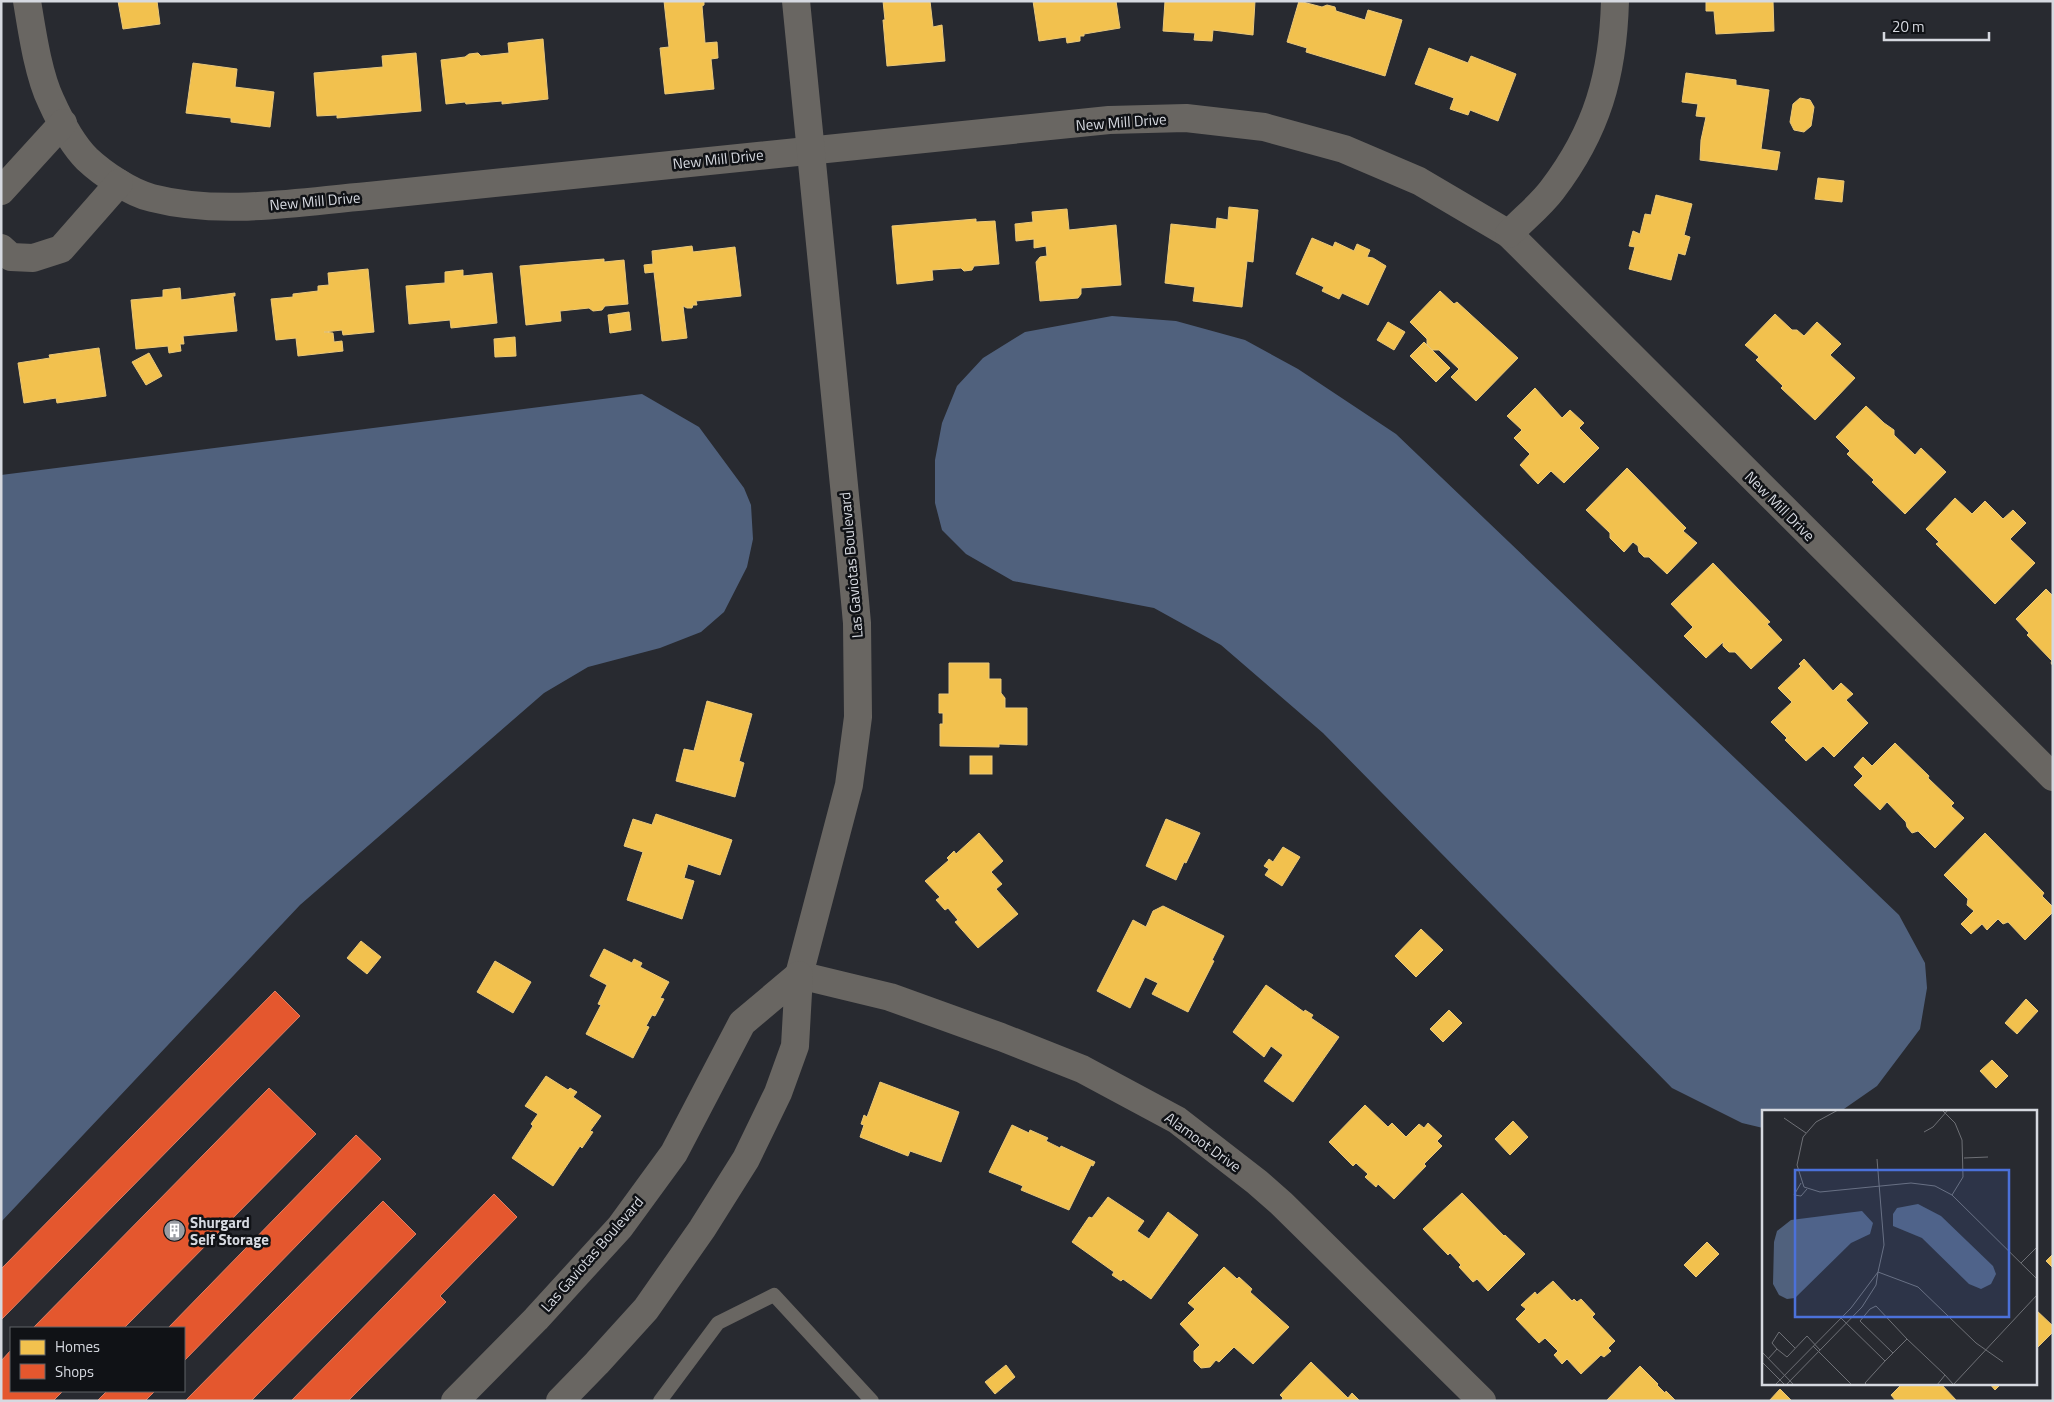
<svg xmlns="http://www.w3.org/2000/svg" width="2054" height="1402" font-family="'Titillium Web',sans-serif">
<style>
.water{fill:#50617d}
.homes{fill:#f2c14e;stroke:#eac87a}
.shops{fill:#e4572e;stroke:#e07e63}
.lines{fill:none;stroke-linecap:round;stroke-linejoin:round}
.service{stroke:#696662;stroke-width:14}
.minor{stroke:#696662;stroke-width:28}
.labels{text-anchor:middle;dominant-baseline:central;stroke-width:5;stroke-linejoin:round;paint-order:stroke}
.street-label{font-size:15px;fill:#d6d9e0;stroke:#101216}
.poi-label{font-size:15px;font-weight:bold;fill:#d6d9e0;stroke:#101216;text-anchor:start}
.inset-road{fill:none;stroke:#6e7076;stroke-width:1}
.view{fill:#4b71da;fill-opacity:0.15;stroke:#4b71da;stroke-width:2.5}
.inset-edge{fill:none;stroke:#d6d9e0;stroke-width:2.5}
</style>
<rect width="100%" height="100%" fill="#282a30"/>
<!-- water -->
<g class="water">
<polygon points="1112,316 1176,321 1245,340 1298,369 1396,434 1899,915 1925,963 1927,988 1920,1029 1877,1086 1841,1111 1763,1111 1763,1128 1742,1123 1672,1088 1323,733 1221,645 1154,608 1013,581 966,554 942,530 935,503 935,460 942,423 957,386 983,358 1025,332"/>
<polygon points="642,394 699,427 744,488 751,505 753,539 747,567 724,612 701,632 660,648 588,667 544,693 300,905 1,1222 1,475"/>
</g>
<!-- homes -->
<g class="homes">
<polygon points="118,1 157,1 160,24 123,29"/>
<polygon points="664,1 704,1 704,5 702,6 705,43 717,42 718,58 711,59 714,89 665,94 660,48 669,47"/>
<polygon points="883,1 930,1 933,27 942,25 945,61 887,66 883,20 885,20"/>
<polygon points="1033,1 1116,1 1120,28 1084,34 1084,36 1080,36 1080,41 1067,43 1066,37 1039,41"/>
<polygon points="1165,1 1255,1 1253,35 1213,30 1212,41 1194,40 1195,33 1163,31"/>
<polygon points="1299,1 1322,7 1327,5 1335,7 1336,11 1365,20 1368,10 1402,20 1385,76 1306,52 1307,48 1287,42"/>
<polygon points="1706,1 1773,1 1774,31 1716,34 1714,11 1706,11"/>
<polygon points="543,39 548,99 502,104 502,101 466,104 465,102 446,104 441,60 465,57 469,54 478,53 481,56 509,53 508,43"/>
<polygon points="1429,48 1468,63 1471,56 1516,74 1498,121 1470,110 1468,115 1450,109 1454,98 1415,84"/>
<polygon points="416,53 421,111 337,118 337,115 317,116 314,73 383,67 382,56"/>
<polygon points="193,63 237,69 235,87 274,92 270,127 231,122 231,118 186,113"/>
<polygon points="1686,73 1736,80 1736,85 1769,90 1761,149 1780,152 1777,170 1700,160 1701,140 1706,117 1696,116 1698,104 1682,102"/>
<polygon points="1800,98 1810,100 1814,107 1811,126 1804,132 1794,130 1790,122 1793,104"/>
<polygon points="1818,178 1844,181 1842,202 1815,199"/>
<polygon points="1656,195 1692,204 1684,235 1690,237 1685,255 1678,253 1671,280 1629,269 1635,247 1629,246 1633,231 1640,234 1645,214 1651,215"/>
<polygon points="1229,207 1258,210 1253,262 1247,261 1242,307 1193,301 1195,287 1165,283 1171,224 1216,229 1217,218 1228,220"/>
<polygon points="1067,209 1069,230 1116,225 1121,285 1081,288 1081,294 1078,298 1040,301 1036,262 1040,257 1047,256 1046,246 1034,248 1034,239 1016,241 1015,224 1033,222 1032,212"/>
<polygon points="976,219 976,222 995,221 999,264 974,266 972,270 964,271 961,268 932,270 933,280 897,284 892,226"/>
<polygon points="1312,238 1333,247 1335,242 1354,251 1357,244 1370,250 1367,257 1373,258 1386,266 1368,305 1342,293 1339,299 1322,291 1324,287 1296,274"/>
<polygon points="692,246 693,252 735,247 741,296 696,301 697,305 693,305 692,308 687,308 683,306 687,338 662,341 654,272 645,273 644,265 653,264 652,251"/>
<polygon points="604,259 604,262 624,260 628,304 605,306 602,310 593,311 589,308 560,311 561,321 526,325 520,266"/>
<polygon points="368,269 374,332 343,335 342,330 324,332 333,333 334,342 342,341 343,351 298,356 296,338 276,340 271,299 293,297 293,294 318,291 318,286 329,285 328,273"/>
<polygon points="463,270 463,276 492,273 497,323 451,328 450,320 409,324 406,286 445,283 445,272"/>
<polygon points="180,288 181,300 235,293 235,296 233,296 237,331 183,336 184,344 180,344 181,351 169,353 168,346 136,349 131,300 163,297 163,290"/>
<polygon points="1440,291 1454,304 1457,302 1518,358 1476,401 1451,377 1459,369 1439,350 1432,350 1427,344 1427,339 1410,322"/>
<polygon points="629,312 631,330 610,333 608,315"/>
<polygon points="1775,314 1792,330 1797,330 1804,336 1817,322 1841,344 1830,355 1855,378 1815,420 1781,388 1783,386 1756,360 1759,357 1745,345"/>
<polygon points="1388,322 1405,332 1394,350 1377,340"/>
<polygon points="515,337 516,356 495,357 494,339"/>
<polygon points="1424,342 1450,368 1436,382 1410,356"/>
<polygon points="99,348 106,396 57,403 56,398 24,403 18,363 50,358 49,355"/>
<polygon points="149,353 162,376 146,385 132,362"/>
<polygon points="1535,388 1562,418 1570,410 1584,423 1579,428 1599,448 1564,483 1551,471 1538,484 1520,465 1530,454 1514,438 1522,430 1507,416"/>
<polygon points="1866,406 1884,423 1894,430 1894,435 1915,455 1921,448 1946,472 1905,514 1872,482 1874,480 1847,454 1850,451 1836,437"/>
<polygon points="1627,468 1686,528 1683,531 1697,543 1667,574 1649,557 1644,557 1639,552 1638,546 1633,542 1624,552 1610,538 1610,533 1586,510"/>
<polygon points="1955,498 1972,514 1985,501 2003,519 2013,510 2026,523 2010,539 2035,563 1995,604 1936,544 1939,542 1926,529"/>
<polygon points="1713,563 1770,622 1767,624 1782,640 1751,669 1735,652 1729,652 1723,646 1723,642 1706,658 1684,636 1693,627 1671,604"/>
<polygon points="2046,589 2053,596 2053,666 2051,663 2052,661 2027,635 2029,633 2016,619"/>
<polygon points="1804,659 1833,691 1841,683 1853,694 1846,700 1868,723 1834,757 1823,746 1806,761 1785,740 1787,738 1771,722 1792,702 1778,688 1801,666 1799,664"/>
<polygon points="949,663 989,663 989,679 1001,679 1001,693 1005,698 1005,708 1027,708 1027,745 999,744 999,747 940,746 940,724 943,724 943,713 939,713 939,694 949,694"/>
<polygon points="707,701 752,714 739,761 744,763 735,797 676,781 684,749 694,751"/>
<polygon points="1895,743 1929,776 1928,778 1954,803 1951,806 1964,818 1935,848 1918,831 1912,833 1907,827 1906,822 1887,802 1880,810 1854,785 1863,776 1854,767 1863,757 1872,766"/>
<rect x="970" y="756" width="22" height="18"/>
<polygon points="656,814 732,840 720,875 688,864 684,878 694,881 682,919 627,900 643,852 624,846 633,819 652,825"/>
<polygon points="1166,819 1200,833 1186,863 1184,862 1176,880 1146,866"/>
<polygon points="979,833 1003,861 991,872 1002,884 996,889 1018,914 978,948 955,922 958,920 948,908 945,910 936,900 940,897 925,881 949,860 947,858 954,851 956,854"/>
<polygon points="1985,833 2044,893 2042,896 2053,907 2053,912 2025,940 2008,922 2003,924 1998,919 1987,930 1982,924 1971,934 1961,924 1974,911 1967,905 1968,899 1944,875"/>
<polygon points="1283,847 1300,857 1282,886 1265,875 1269,869 1264,866 1269,859 1273,862"/>
<polygon points="1163,906 1224,936 1212,960 1214,961 1188,1012 1152,994 1158,983 1145,977 1130,1008 1097,991 1133,920 1146,927 1153,911"/>
<polygon points="1421,929 1443,950 1416,977 1395,956"/>
<polygon points="361,941 381,957 367,974 347,958"/>
<polygon points="604,949 632,963 634,959 642,963 640,967 669,982 660,998 664,999 655,1016 652,1015 646,1026 649,1027 633,1058 586,1034 601,1005 598,1004 607,985 590,976"/>
<polygon points="495,961 531,982 513,1013 477,992"/>
<polygon points="1266,985 1304,1012 1305,1010 1313,1015 1311,1018 1339,1037 1293,1102 1264,1081 1283,1055 1271,1046 1264,1057 1233,1032"/>
<polygon points="2026,999 2038,1011 2017,1034 2005,1023"/>
<polygon points="1449,1010 1462,1023 1443,1042 1430,1029"/>
<polygon points="1992,1060 2008,1076 1996,1088 1980,1071"/>
<polygon points="546,1076 568,1090 570,1088 577,1092 573,1097 601,1116 590,1131 593,1132 582,1148 580,1146 553,1186 512,1158 533,1126 531,1124 538,1114 525,1106"/>
<polygon points="880,1082 959,1112 941,1162 910,1151 908,1156 860,1137 864,1125 861,1124 864,1115 867,1117"/>
<polygon points="1365,1105 1388,1127 1392,1123 1406,1137 1419,1124 1424,1128 1428,1123 1442,1136 1437,1141 1442,1146 1424,1164 1426,1166 1394,1199 1378,1184 1376,1187 1365,1177 1368,1174 1356,1163 1353,1166 1329,1142"/>
<polygon points="1513,1121 1528,1137 1510,1155 1495,1139"/>
<polygon points="1012,1125 1029,1133 1030,1130 1048,1138 1046,1141 1060,1148 1061,1146 1095,1162 1093,1166 1091,1165 1069,1210 1021,1190 1023,1186 989,1172"/>
<polygon points="1462,1193 1504,1236 1505,1235 1525,1254 1488,1291 1477,1279 1473,1282 1459,1267 1461,1265 1450,1253 1448,1255 1423,1229"/>
<polygon points="1108,1197 1144,1221 1137,1231 1149,1239 1168,1212 1198,1235 1151,1299 1123,1279 1121,1281 1112,1275 1114,1272 1072,1242 1089,1217 1092,1218"/>
<polygon points="1707,1242 1719,1254 1696,1277 1684,1265"/>
<polygon points="2053,1254 2053,1268 2046,1261"/>
<polygon points="1224,1267 1237,1279 1239,1277 1252,1289 1250,1292 1289,1327 1253,1364 1234,1347 1219,1362 1216,1360 1210,1367 1201,1368 1194,1361 1194,1351 1200,1345 1180,1324 1195,1309 1188,1303"/>
<polygon points="1553,1281 1572,1301 1574,1299 1577,1302 1581,1299 1595,1314 1592,1317 1615,1341 1608,1348 1611,1351 1604,1357 1601,1355 1581,1374 1567,1359 1562,1364 1554,1355 1558,1351 1545,1338 1539,1343 1516,1319 1526,1309 1521,1305 1535,1292 1537,1295"/>
<polygon points="2035,1309 2053,1326 2053,1332 2035,1350"/>
<polygon points="1311,1362 1348,1398 1352,1393 1360,1401 1281,1401 1283,1398 1280,1395"/>
<polygon points="1006,1365 1015,1377 995,1394 985,1382"/>
<polygon points="1640,1366 1658,1384 1657,1385 1665,1393 1666,1391 1676,1401 1606,1401"/>
<polygon points="1903,1383 1940,1383 1957,1401 1896,1401 1891,1395"/>
<polygon points="1989,1383 2002,1383 1995,1390"/>
<polygon points="1780,1389 1792,1401 1769,1401"/>
</g>
<!-- shops -->
<g class="shops">
<polygon points="275,991 300,1016 1,1320 1,1269"/>
<polygon points="269,1088 316,1134 124,1328 33,1328"/>
<polygon points="356,1135 381,1159 184,1361 184,1328 168,1328"/>
<polygon points="494,1194 517,1217 440,1296 446,1302 348,1401 291,1401"/>
<polygon points="383,1201 416,1234 251,1401 185,1401"/>
<polygon points="11,1350 11,1391 63,1391 53,1401 1,1401 1,1361"/>
<polygon points="107,1391 155,1391 145,1401 97,1401"/>
</g>
<g class="lines">
<!-- service -->
<polyline class="service" points="660,1401 718,1323 774,1295 872,1401"/>
<!-- minor -->
<g class="minor">
<path d="M27,1C32,31 38,74 51,101C60,121 71,143 87,159C103,174 131,193 152,198C222,216 298,202 368,196L1109,120L1186,118L1264,127L1344,149L1419,181L1509,234L2053,777"/>
<polyline points="796,1 849,536 857,623 858,717 849,785 799,975 890,997 1001,1037 1082,1069 1177,1120 1257,1182 1282,1204 1482,1401"/>
<polyline points="1,191 63,123"/>
<path d="M1509,234C1523,219 1540,206 1552,190C1597,131 1613,75 1615,1"/>
<polyline points="1,248 11,257 33,258 61,249 119,183"/>
<polyline points="455,1401 536,1319 620,1227 674,1153 742,1023 799,975 795,1046 778,1093 746,1159 702,1229 646,1309 597,1363 560,1401"/>
</g>
</g>
<!-- icons -->
<defs>
<symbol id="building-disc" viewBox="-11 -11 22 22"><circle r="9.5" fill="#999ca2" stroke="#101216"/><path d="M-4-6H4V6H1V3H-1V6H-4ZM-2.5-4.3h1.7v1.8h-1.7ZM.8-4.3h1.7v1.8H.8ZM-2.5-1h1.7V.8h-1.7ZM.8-1h1.7V.8H.8Z" fill="#fff"/></symbol>
</defs>
<g fill-rule="evenodd">
<use href="#building-disc" x="162" y="1218" width="25" height="25"/>
</g>
<g class="labels">
<!-- street labels -->
<g class="street-label">
<text transform="translate(1121 122) rotate(-4)">New Mill Drive</text>
<text transform="translate(718 159) rotate(-6)">New Mill Drive</text>
<text transform="translate(315 201) rotate(-5)">New Mill Drive</text>
<text transform="translate(1780 506) rotate(45)">New Mill Drive</text>
<text transform="translate(851 565) rotate(-95)">Las Gaviotas Boulevard</text>
<text transform="translate(1203 1142) rotate(36)">Alamoot Drive</text>
<text transform="translate(592 1254) rotate(-49)">Las Gaviotas Boulevard</text>
</g>
<!-- poi labels -->
<g class="poi-label">
<text x="190" y="1222">Shurgard<tspan x="190" dy="17">Self Storage</tspan></text>
</g>
</g>
<!-- overview -->
<g transform="translate(1762 1110)">
<rect width="275" height="275" fill="#282a30"/>
<path d="M156,94L179,106L231,156L234,164L229,174L219,179L207,174L160,128L131,116V104L135,98ZM100,101L111,113L108,124L89,133L33,188L25,189L17,185L11,174L12,132L15,121L29,110Z" fill="#50617d"/>
<path class="inset-road" d="M76,0L54,12L41,27L35,55L42,77L58,82L149,73L173,76L190,85L275,169M180,0L193,13L200,30L201,67L190,85M22,8L44,23M162,22L171,17L186,0M202,48L226,47M115,49L122,135L116,162L156,177L214,233L241,252M39,73L32,85L39,86L45,79M259,153L275,137M79,208L123,251L103,273L105,275M51,236L90,275M15,239L10,233L17,222L33,238M0,242L32,275M131,243L98,211L108,199L114,196L145,229M6,249L15,239L25,247L45,226L58,240M123,251L145,229L183,265M0,252L23,275M13,275L89,198L116,162L114,175L100,197L24,275M175,275L183,265L191,274M191,275L275,185"/>
<path class="view" d="M33,60H247V207H33Z"/>
<rect width="275" height="275" class="inset-edge"/>
</g>
<!-- border -->
<rect width="2054" height="1402" fill="none" stroke="#d6d9e0" stroke-width="5"/>
<!-- legend -->
<rect x="10" y="1327" width="175" height="65" fill="#101216" stroke="#5f6267"/>
<rect x="20" y="1340" width="25" height="15" fill="#f2c14e" stroke="#5f6267"/>
<text x="55" y="1352" font-size="15" fill="#d6d9e0">Homes</text>
<rect x="20" y="1364" width="25" height="15" fill="#e4572e" stroke="#5f6267"/>
<text x="55" y="1377" font-size="15" fill="#d6d9e0">Shops</text>
<!-- scale -->
<path d="M1884 32v8h105v-8" fill="none" stroke="#d6d9e0" stroke-width="2.5"/>
<text x="1892" y="32" font-size="15" fill="#d6d9e0" stroke="#101216" stroke-width="4" paint-order="stroke">20 m</text>
</svg>
